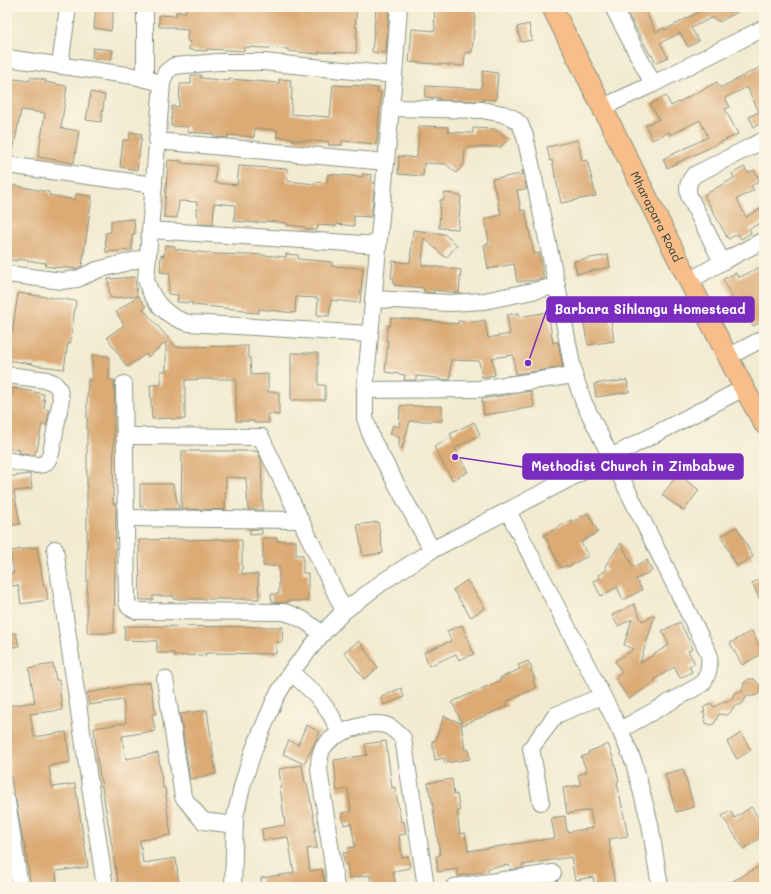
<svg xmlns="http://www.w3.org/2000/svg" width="771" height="894" font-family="Mali,sans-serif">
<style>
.building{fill:#dbaa75}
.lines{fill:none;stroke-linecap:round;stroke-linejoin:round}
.minor-casing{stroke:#889482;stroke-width:18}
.major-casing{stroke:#889482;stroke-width:22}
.minor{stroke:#fff;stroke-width:16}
.major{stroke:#f8bd89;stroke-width:20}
.labels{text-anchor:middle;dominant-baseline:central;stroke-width:3;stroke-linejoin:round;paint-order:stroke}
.street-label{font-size:12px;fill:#1f3d34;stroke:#fcf5e5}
.leader{fill:none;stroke:#7b2cbf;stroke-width:1.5}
.callout-dot{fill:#7b2cbf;stroke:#fcf5e5;stroke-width:1.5}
.callout{fill:#7b2cbf;stroke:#7b2cbf;stroke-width:1.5}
.callout-label{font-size:13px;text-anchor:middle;font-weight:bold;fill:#fff}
</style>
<rect width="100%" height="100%" fill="#fcf5e5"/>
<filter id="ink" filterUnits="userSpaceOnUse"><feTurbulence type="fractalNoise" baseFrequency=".025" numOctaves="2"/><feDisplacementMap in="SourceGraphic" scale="8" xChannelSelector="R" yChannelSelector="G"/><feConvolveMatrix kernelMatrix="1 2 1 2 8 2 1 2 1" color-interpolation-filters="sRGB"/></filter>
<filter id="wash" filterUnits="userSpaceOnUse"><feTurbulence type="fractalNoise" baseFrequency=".012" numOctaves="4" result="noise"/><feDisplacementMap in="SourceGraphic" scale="16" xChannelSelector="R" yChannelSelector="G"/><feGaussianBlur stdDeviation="0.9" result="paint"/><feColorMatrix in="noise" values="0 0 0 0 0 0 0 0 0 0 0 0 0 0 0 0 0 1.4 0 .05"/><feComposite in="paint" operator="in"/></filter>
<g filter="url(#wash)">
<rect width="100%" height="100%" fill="#f2ebd1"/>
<g id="blocks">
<!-- building -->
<g class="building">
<polygon points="96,7 114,7 111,31 94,28"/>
<polygon points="186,7 357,7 355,27 357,27 356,53 319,52 318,54 288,51 288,49 244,47 244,51 207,49 207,51 189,50 190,41 187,41 188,30 175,29 175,27 159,27 159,15 176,16 176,12 186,12"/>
<polygon points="376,7 389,7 386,53 372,52"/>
<polygon points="434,7 474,7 475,17 472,52 465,53 464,66 409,62 412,29 435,31"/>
<polygon points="624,7 643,7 656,32 664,28 665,30 708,7 747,7 719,22 718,20 716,21 713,17 691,28 699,41 688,47 680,33 660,43 668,57 656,63 652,55 651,56"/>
<polygon points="529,24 532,40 521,42 517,27"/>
<polygon points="93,48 113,50 111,60 92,58"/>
<polygon points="764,65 764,122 754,127 749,117 759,112 747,87 725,98 730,107 725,109 738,134 667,168 663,159 708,137 700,120 670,135 669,132 652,140 646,125 659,119 650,104 666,96 671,106 717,82 720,88"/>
<polygon points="483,71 498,73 496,100 483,99 483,101 439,100 439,98 425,97 426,86 481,89"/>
<polygon points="191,75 201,75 201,78 229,81 229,79 279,83 279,79 291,80 290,87 292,87 291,114 330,117 333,85 351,86 351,85 378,88 377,92 381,92 377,144 342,141 342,145 328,145 329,142 293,140 293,138 277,137 277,130 255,128 254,137 228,135 228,138 214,137 214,134 188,132 188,127 171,126 172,106 179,107 180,84 191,84"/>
<polygon points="30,77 46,80 45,82 67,86 61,128 79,131 74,163 38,157 45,113 21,110 12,156 7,156 8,81 13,83 14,79 30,81"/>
<polygon points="91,92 105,95 101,122 86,120"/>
<polygon points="419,126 448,127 448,132 473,133 473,128 495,129 508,139 501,147 465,147 464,164 456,173 446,164 424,163 423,176 398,174 399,156 417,158"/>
<polygon points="130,132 142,134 137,170 120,167 123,140 129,140"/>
<polygon points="578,140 582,161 587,160 596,196 561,203 552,160 550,161 547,147"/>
<polygon points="168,160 181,161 181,163 216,166 215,183 237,185 239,166 288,169 287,181 315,184 315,182 327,183 328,174 363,177 363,174 372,175 371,182 375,183 371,217 354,216 354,226 337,224 336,226 318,225 317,230 305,229 305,227 287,225 287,223 265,221 265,222 257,222 257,223 234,221 235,205 214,203 213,225 198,224 198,215 196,215 197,202 179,201 177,218 164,217"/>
<polygon points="744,167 748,173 754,170 760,181 751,186 754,190 737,199 746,217 764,207 764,221 749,229 751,233 741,239 738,234 728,239 704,195 734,178 732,174"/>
<polygon points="521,171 523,171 527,189 517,190 521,211 525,210 534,254 539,253 544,279 517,282 514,264 488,269 484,245 489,243 485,219 501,215 496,191 495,192 492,179 522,174"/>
<polygon points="12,185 49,192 49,195 75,200 76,194 92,196 82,266 76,269 59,267 59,268 45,266 46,263 17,259 17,261 7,259 7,186 12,187"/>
<polygon points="444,193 454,194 454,195 461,196 458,229 439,228 440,200 444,200"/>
<polygon points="134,219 135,234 132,234 132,250 106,252 105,233 111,232 111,221"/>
<polygon points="413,230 444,234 457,245 446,258 424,238 422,265 461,270 459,293 434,290 434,293 424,292 424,288 394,285 394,283 393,283 394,278 391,278 393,261 410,263"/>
<polygon points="165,245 175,246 174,249 215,254 250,255 250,254 286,257 286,254 298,255 298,259 332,262 332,266 363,268 360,303 331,300 329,316 317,315 318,298 296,297 295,313 259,309 259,313 245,312 245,310 192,305 193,303 177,302 178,295 168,294 170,273 160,272 161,255 164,256"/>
<polygon points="608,255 610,267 577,274 574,261"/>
<polygon points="764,265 764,321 753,326 740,301 735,303 723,279 736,273 738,278"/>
<polygon points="135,277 137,296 110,298 108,279"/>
<polygon points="18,293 76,301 70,344 68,343 64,369 33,365 33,364 7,360 7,332 12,333"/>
<polygon points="138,296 146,307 143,309 176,347 248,346 248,357 250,357 251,375 268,374 268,392 279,392 279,415 268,414 269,423 254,423 254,421 236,421 236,379 202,379 185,380 185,419 171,419 171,418 152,419 150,385 161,385 161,371 166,371 166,342 148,357 146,354 127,367 107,337 124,325 116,312"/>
<polygon points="608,300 614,341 588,345 582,314 590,313 588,303"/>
<polygon points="548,312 553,343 558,342 563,367 516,374 513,355 492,358 495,375 482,377 479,361 451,360 450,380 438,379 438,378 416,376 416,380 404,380 405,375 385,372 388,341 386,341 388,325 390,326 391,318 424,320 458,324 458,321 474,322 485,320 488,338 510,334 507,315 519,313 519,317"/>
<polygon points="291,353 318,353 318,385 325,385 325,400 291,400"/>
<polygon points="92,355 109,356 109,380 114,380 115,410 114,410 113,504 116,504 114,633 87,633 87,398 88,380 92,380"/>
<polygon points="627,380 629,392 596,397 594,384 606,382 607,383"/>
<polygon points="13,388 44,394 43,400 45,400 44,409 49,410 47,425 42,424 37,451 35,451 35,455 19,453 20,450 7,448 7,422"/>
<polygon points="531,391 534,407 484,415 482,399"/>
<polygon points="400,406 442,406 442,421 410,421 402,449 399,448 399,437 390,434 393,425 399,427"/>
<polygon points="474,422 480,435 455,448 468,472 452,480 434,447 452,437 450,434"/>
<polygon points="182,451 257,451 261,459 263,510 248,510 246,478 226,477 225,510 181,509"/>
<polygon points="30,474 32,489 14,491 20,524 7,526 7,477"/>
<polygon points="678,474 699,490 684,511 662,495"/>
<polygon points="140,484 173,484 179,509 145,509 144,507 140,507"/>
<polygon points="588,513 598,532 581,542 588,556 568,567 567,565 561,568 544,535 571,520 572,522"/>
<polygon points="378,522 383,553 363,556 357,525"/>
<polygon points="737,527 753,557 737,566 721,536"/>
<polygon points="250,529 262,529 262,534 250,535"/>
<polygon points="263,538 277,538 277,541 296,541 296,555 303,555 303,573 308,573 308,601 287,601 287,603 272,602 271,594 279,594 279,566 263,566"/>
<polygon points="187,539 187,540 223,539 223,540 242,540 242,574 258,574 259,599 174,599 174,596 153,596 153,600 140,600 139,540"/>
<polygon points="621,543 633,567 647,560 652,571 636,579 642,590 623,600 617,587 601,596 593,581 600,578 598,575 607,570 605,566"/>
<polygon points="37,547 44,587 46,587 48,600 21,604 18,585 7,587 7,574 14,573 10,551"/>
<polygon points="764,577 764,608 752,583"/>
<polygon points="467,580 485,608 471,617 453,590"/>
<polygon points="634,604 642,621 655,615 640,663 669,645 662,631 680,622 693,649 688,651 695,663 689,666 692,672 680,678 674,667 654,680 655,682 629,699 615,678 622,673 615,661 634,649 624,645 632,619 618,626 612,615"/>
<polygon points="462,625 474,654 459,660 456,654 429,666 424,652 451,641 447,631"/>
<polygon points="125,626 283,627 282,642 276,642 276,654 206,653 206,655 174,656 174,653 157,653 157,641 124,640"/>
<polygon points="752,631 763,653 742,665 730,643"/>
<polygon points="16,633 19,646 7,648 7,634"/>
<polygon points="359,641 378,668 364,679 344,652"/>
<polygon points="528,661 532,669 531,670 535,679 533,680 536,688 506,702 508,706 463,725 452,702 501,680 500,678 520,669 518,665"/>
<polygon points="53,664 56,680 59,680 62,710 30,714 34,737 66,732 70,762 49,766 52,787 75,784 88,867 56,871 57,887 31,887 24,842 23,842 16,800 13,790 11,776 7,744 7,706 35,702 29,668"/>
<polygon points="749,679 754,679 760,685 760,692 757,695 753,696 747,696 743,703 740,705 735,705 730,713 727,715 719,714 714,724 711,725 706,723 704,717 705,713 702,713 705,711 703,708 711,703 714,707 725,701 730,701 734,694 737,692 742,692 744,683"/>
<polygon points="150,682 156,714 152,714 155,731 122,736 126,759 158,753 163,788 165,788 167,802 166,802 171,835 140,840 143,863 176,858 179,887 119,887 97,758 94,728 126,723 123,700 89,705 87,693"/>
<polygon points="401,688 404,697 384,705 381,697"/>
<polygon points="207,710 216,774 190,779 180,714"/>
<polygon points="444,716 461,723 465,750 468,749 470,759 445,763 444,758 435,760 432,741 435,741"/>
<polygon points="306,725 320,732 304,764 283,754 289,740 298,745"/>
<polygon points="741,733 751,750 737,759 727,742"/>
<polygon points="386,741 392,788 395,787 401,822 404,821 406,834 399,835 402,857 408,856 410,868 393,871 396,887 372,887 370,875 349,878 347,863 344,863 343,853 349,852 348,848 355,847 351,823 344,825 342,813 351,811 348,789 337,791 334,760 367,755 365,744"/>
<polygon points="608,744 613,757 619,781 617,782 628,836 609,839 615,887 595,887 593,877 575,880 571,857 522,865 523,868 510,870 509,865 488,868 488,871 458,876 457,869 438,872 436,856 440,855 431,795 430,795 428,783 452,779 454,795 457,794 460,811 457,812 460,834 465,833 468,851 555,838 551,818 565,816 567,832 593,828 590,810 567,814 563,788 581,785 578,775 587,772 581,757 589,754 588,752"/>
<polygon points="302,765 305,783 307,783 316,830 314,831 317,848 307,849 310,871 322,869 325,887 262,887 261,878 294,873 288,837 263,840 262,829 285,825 280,787 281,787 279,769"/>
<polygon points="683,769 694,807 676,812 665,774"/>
<polygon points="751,807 764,825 764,835 744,849 722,816 730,811 735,818"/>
<polygon points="764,864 764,887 722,887"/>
</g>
</g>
</g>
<g filter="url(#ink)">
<use href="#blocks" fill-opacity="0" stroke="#889482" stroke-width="1"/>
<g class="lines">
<defs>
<g id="minor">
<polyline points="399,7 394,75 365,390 365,418 372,439 432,550"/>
<polyline points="613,7 653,84"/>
<polyline points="7,58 134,76 162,83"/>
<polyline points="60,65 68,7"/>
<polyline points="145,79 145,7"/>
<polyline points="603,107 653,84 764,28"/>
<path d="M391,108L482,110L503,114L513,118L520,124L525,136L557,286L574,375L584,403L709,654C710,666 709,674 702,684L620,730"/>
<polyline points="157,141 386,162"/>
<polyline points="7,165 154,185"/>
<polyline points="150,230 378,245"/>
<path d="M722,262L689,196C687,187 688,182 694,175L764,140"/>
<polyline points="7,274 62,281 77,279 97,270 148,257"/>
<polyline points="689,281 722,262 764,240"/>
<polyline points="373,299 450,303 484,301 557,286"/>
<path d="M370,334L189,323C167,318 152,301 146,280L162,83L166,72L174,66L218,62H263L394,75"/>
<polyline points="728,357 764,338"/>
<path d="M7,375L47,380L54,383L59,389L61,399L51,453C49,457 48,462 44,464C36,467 16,462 7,460"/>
<path d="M124,384L127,602L129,607L137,611L284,612C300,616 310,624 322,634"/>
<polyline points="365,390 479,389 574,375"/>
<polyline points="125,436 261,437 344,611"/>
<polyline points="508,511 620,730 634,763 650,824 660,887"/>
<polyline points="126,518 299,520"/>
<polyline points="55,549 105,887"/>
<polyline points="291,672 317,696 331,715 340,733"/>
<polyline points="165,679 183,797 203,821 235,825"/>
<polyline points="7,801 20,887"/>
<polyline points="541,802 531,748 556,715 602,696"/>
<polyline points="233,887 235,817 243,783 254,749 276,697 291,672 322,634 344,611 384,581 432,550 744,388"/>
<path d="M336,887L319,769C319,762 319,755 323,748C333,732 367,721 385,725C393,727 397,733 403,738L426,887"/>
<polyline points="454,887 553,873"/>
</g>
<g id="major">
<path id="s1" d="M552,7L689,281L744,388L764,424"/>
</g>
</defs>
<!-- minor casing -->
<use href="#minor" class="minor-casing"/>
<!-- major casing -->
<use href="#major" class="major-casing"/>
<!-- minor -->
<use href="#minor" class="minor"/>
<!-- major -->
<use href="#major" class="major"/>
</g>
</g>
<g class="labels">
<!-- street labels -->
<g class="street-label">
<text stroke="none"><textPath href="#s1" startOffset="234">Mharapara Road</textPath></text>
</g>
</g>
<!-- callouts -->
<path class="leader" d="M528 363L547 309M455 457L523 467"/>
<g class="callout-dot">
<circle cx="528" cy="363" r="4"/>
<circle cx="455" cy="457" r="4"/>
</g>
<g class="callout">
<rect x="547" y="297" width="207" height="25" rx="4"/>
<rect x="523" y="454" width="220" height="25" rx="4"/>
</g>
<g class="callout-label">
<text x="650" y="314">Barbara Sihlangu Homestead</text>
<text x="633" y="471">Methodist Church in Zimbabwe</text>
</g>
<!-- margin -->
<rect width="771" height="894" fill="none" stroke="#fcf5e5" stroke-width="24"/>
</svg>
